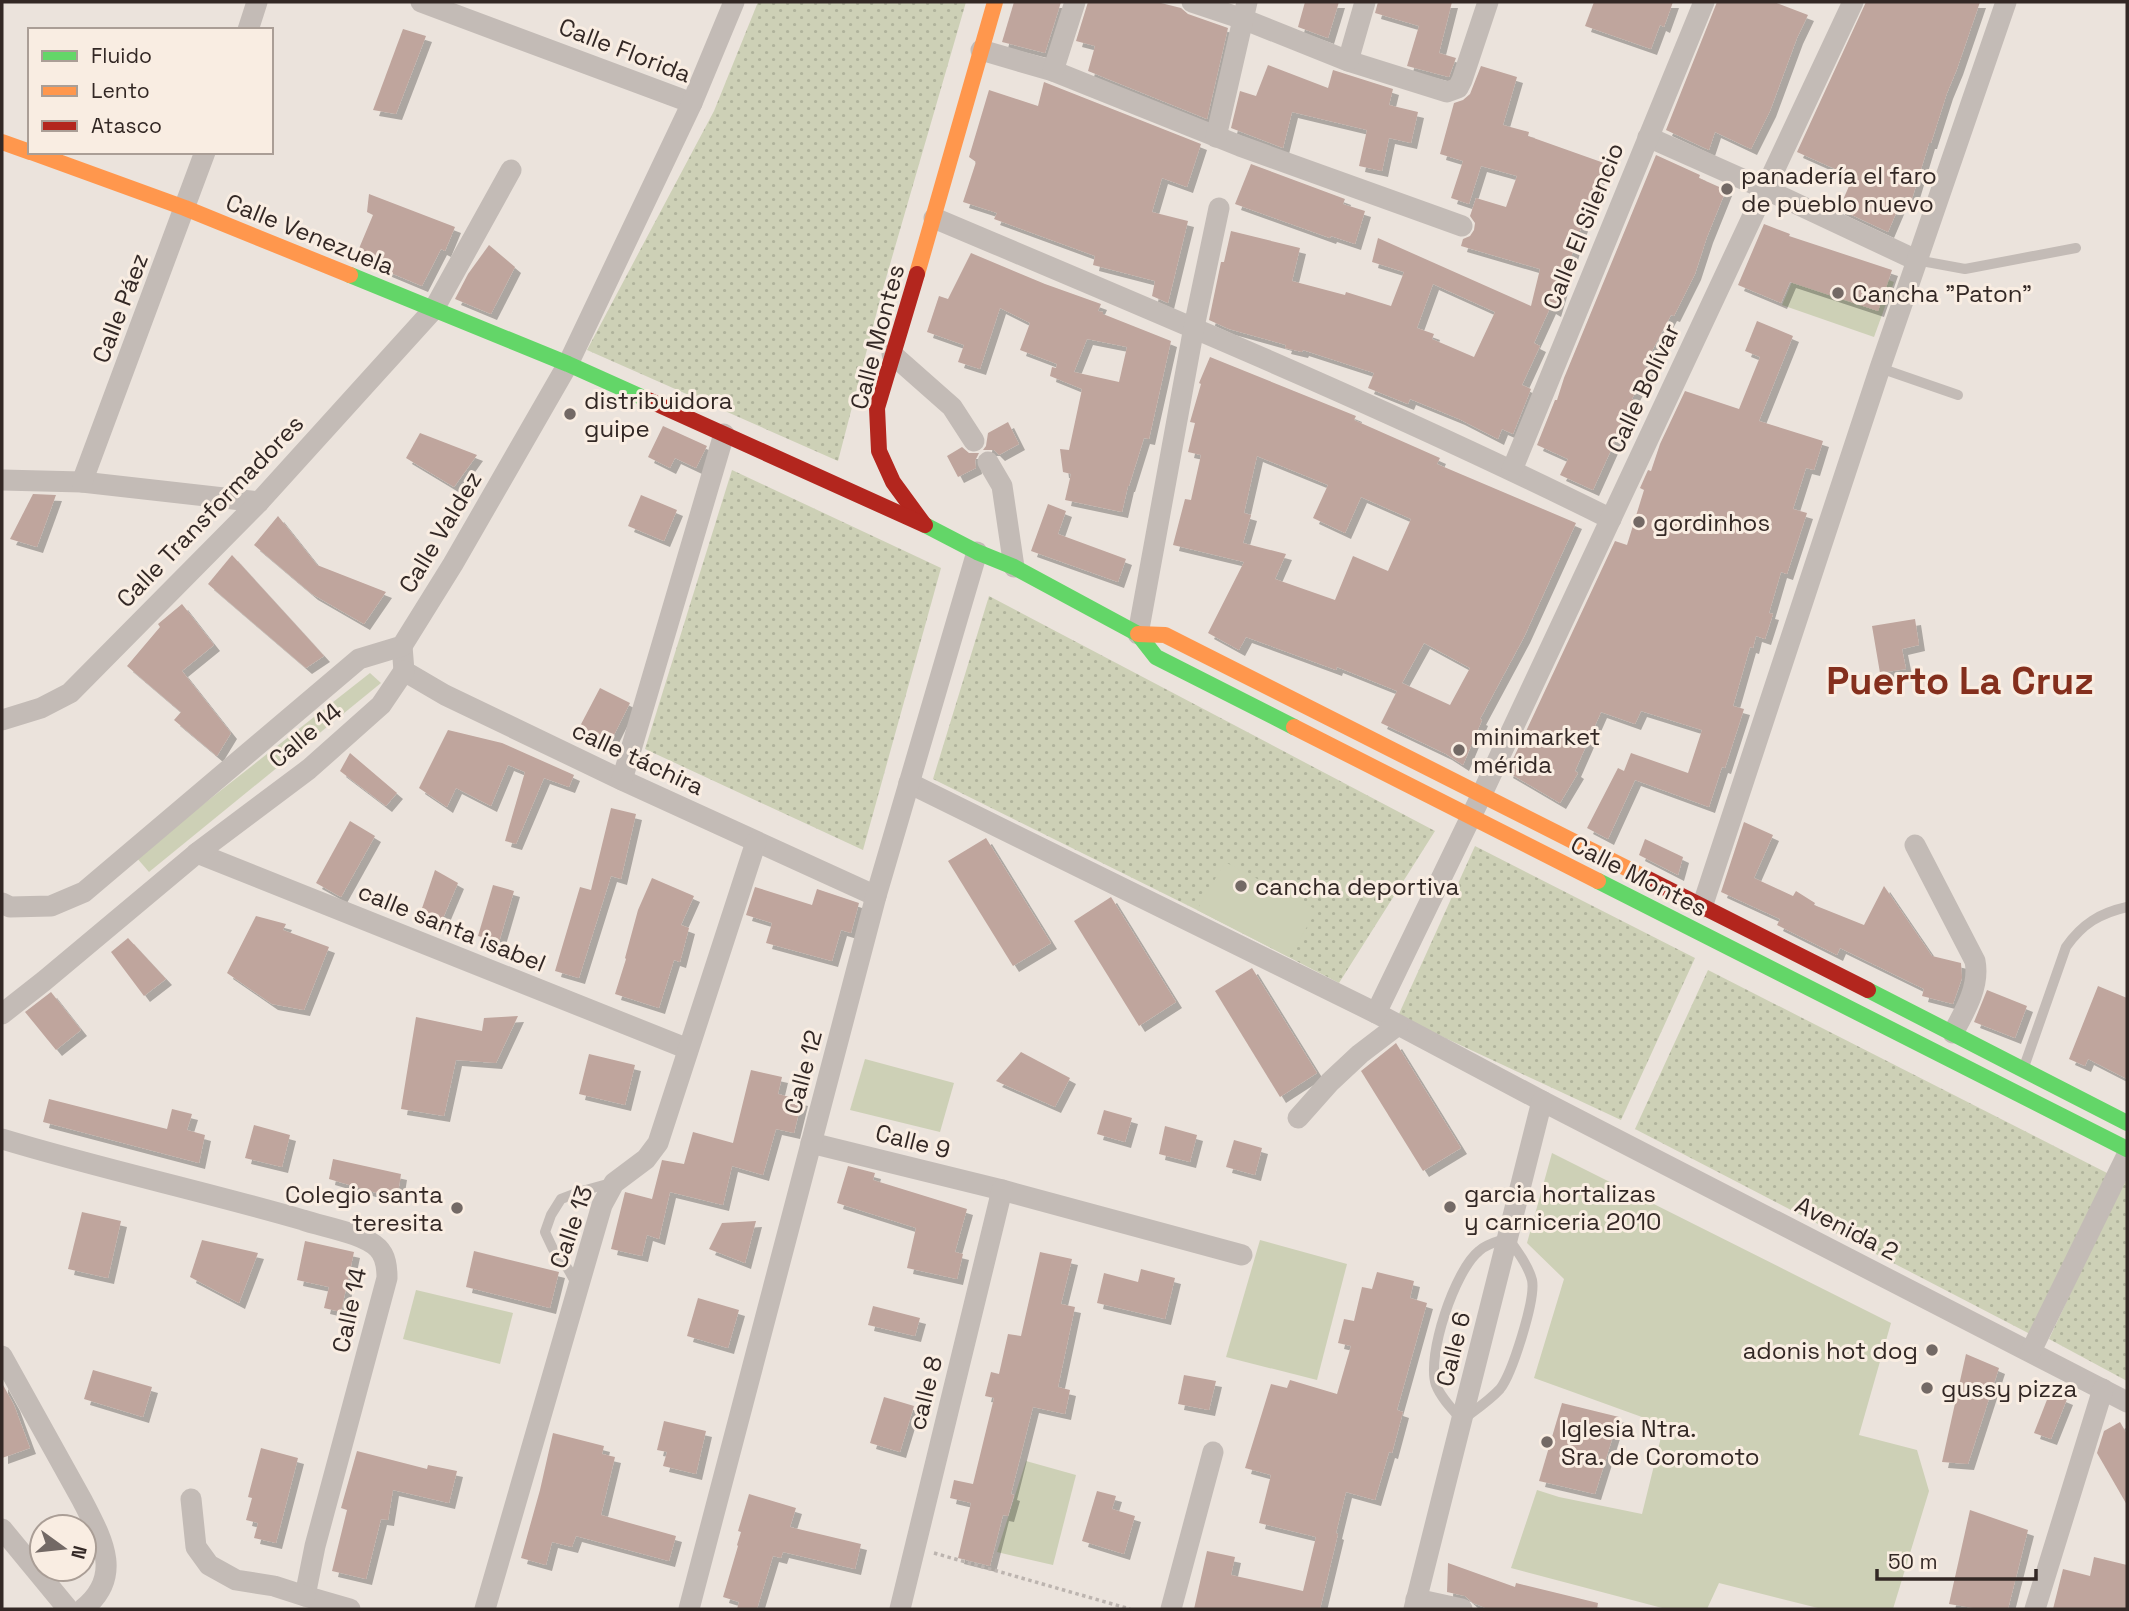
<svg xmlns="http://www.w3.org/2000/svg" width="2129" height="1611" font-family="'Space Grotesk',sans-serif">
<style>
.grass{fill:url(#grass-dots)}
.park{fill:#cdd0b6}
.building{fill:#bfa59d;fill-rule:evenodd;filter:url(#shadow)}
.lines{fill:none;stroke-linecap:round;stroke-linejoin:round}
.path{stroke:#bcb4af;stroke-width:3.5;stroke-dasharray:3.5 3.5;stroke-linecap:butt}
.lane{stroke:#c3bbb6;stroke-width:10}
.street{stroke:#c3bbb6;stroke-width:21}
.fast{stroke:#63d668;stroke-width:16}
.slow{stroke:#ff974d;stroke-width:16}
.jam{stroke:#b3261e;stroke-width:16}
.poi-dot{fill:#736965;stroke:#f9ede2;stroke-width:2.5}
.labels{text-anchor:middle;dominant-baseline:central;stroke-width:6;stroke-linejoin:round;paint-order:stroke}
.street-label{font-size:24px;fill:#332825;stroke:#f9ede2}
.poi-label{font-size:24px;fill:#332825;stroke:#f9ede2;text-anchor:start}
.town-label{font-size:38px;font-weight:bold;fill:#842f1d;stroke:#f9ede2}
</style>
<defs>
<pattern id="grass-dots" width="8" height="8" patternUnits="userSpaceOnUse" patternTransform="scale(1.75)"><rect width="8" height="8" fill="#cdd0b6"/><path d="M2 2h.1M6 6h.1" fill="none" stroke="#b0b39c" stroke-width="1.8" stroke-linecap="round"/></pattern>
<filter id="shadow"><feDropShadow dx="6" dy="6" stdDeviation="0" flood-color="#0004"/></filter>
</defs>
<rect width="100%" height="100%" fill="#ebe3dc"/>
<!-- grass -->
<g class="grass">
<polygon points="758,2 966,2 882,292 838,461 587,350 714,111"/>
<polygon points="732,470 941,568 863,850 645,749"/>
<polygon points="989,596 1435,831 1339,983 1197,910 933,779"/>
<polygon points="1475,846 1695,958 1621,1120 1398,1016"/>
<polygon points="1708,970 2109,1174 2030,1334 1635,1129"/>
<polygon points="2123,1181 2127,1183 2127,1381 2049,1339"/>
</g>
<!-- park -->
<g class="park">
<polygon points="1806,249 1894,282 1874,337 1782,305"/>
<polygon points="370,673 381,683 149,872 136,857"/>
<polygon points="1225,862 1317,910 1289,957 1197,910"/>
<polygon points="865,1059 954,1083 940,1132 850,1110"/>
<polygon points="1552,1153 1891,1323 1859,1435 1917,1450 1929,1491 1893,1609 1822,1609 1719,1583 1707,1609 1666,1609 1511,1568 1537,1490 1559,1497 1642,1514 1664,1425 1534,1378 1564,1279 1527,1243"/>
<polygon points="1260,1240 1347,1264 1317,1380 1226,1357"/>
<polygon points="416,1290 513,1313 500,1364 403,1339"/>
<polygon points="1026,1461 1076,1475 1053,1565 997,1552"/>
</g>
<!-- building -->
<g class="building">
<polygon points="1014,2 1061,2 1045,53 1002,42"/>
<polygon points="1088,2 1157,2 1181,8 1188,14 1228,28 1207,119 1088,71 1095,46 1076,41"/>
<polygon points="1305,2 1339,2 1328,38 1298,27"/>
<polygon points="1378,2 1452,2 1439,53 1456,58 1449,77 1407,66 1419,26 1375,13"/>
<polygon points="1594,2 1673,2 1664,27 1660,25 1651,49 1585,26"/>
<polygon points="1717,2 1774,2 1808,15 1797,38 1770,111 1751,149 1715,132 1709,150 1666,130"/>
<polygon points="1866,2 1980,2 1957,69 1947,93 1931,143 1929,143 1912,199 1903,197 1888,232 1839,209 1853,177 1797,152"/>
<polygon points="403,29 426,36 396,114 373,110"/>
<polygon points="1268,65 1328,88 1333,70 1393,89 1389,105 1418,112 1411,143 1389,138 1382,171 1359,166 1367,130 1292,112 1283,148 1231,128 1240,91 1256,96"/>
<path d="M1481,66L1517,77L1503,125L1529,132L1528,136L1604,163L1580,231H1579L1555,311L1550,308L1534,343L1540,346L1522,385L1531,389L1513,434L1502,429L1498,439L1459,419L1410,399L1408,404L1368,388L1374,373L1303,350L1302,352L1285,348L1286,345L1229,329L1209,320L1221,262H1224L1231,231L1300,248L1292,281L1345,295L1346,292L1391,306L1404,272L1372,262L1378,238L1531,306L1540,269L1461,246L1463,239L1470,236L1474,230L1475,223L1470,216L1476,198L1506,207L1517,176L1481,166L1469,204L1451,198L1463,161L1440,154L1454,103L1463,100L1470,94ZM1433,284L1495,312L1474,357L1432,339L1434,334L1417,328Z"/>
<polygon points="1044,82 1201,144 1187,187 1162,178 1152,212 1188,221 1168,303 1152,296 1155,281 1093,265 1095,256 994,219 997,213 963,202 976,162 969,157 989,90 1038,106"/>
<polygon points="1656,155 1700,175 1699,178 1726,190 1707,237 1695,274 1674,316 1671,315 1644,366 1648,368 1632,399 1634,399 1593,490 1560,475 1568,459 1537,445 1555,400 1557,400 1564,378"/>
<polygon points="1251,164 1345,199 1343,204 1365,211 1355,244 1331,236 1330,238 1235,204"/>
<polygon points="369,194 455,227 445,251 441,249 422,286 355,258 373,215 367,212"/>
<polygon points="1764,224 1790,234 1789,236 1892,270 1878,311 1790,282 1781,303 1738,285"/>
<polygon points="489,245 515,267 491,314 455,299 468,274"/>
<path d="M971,253L1045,284L1101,304L1098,311L1103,312V314L1171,341L1149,439L1144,438L1129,486H1128L1122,512L1065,500L1071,474L1063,472L1060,449L1069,450L1082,389L1050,376L1052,367L1056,368L1057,364L1020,350L1030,323L1000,308L980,369L958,362L964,345L927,332L939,296L948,299ZM1087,339L1127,347L1119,382L1074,372Z"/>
<polygon points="1757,321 1793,336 1759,421 1823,441 1814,470 1806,468 1793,509 1807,513 1787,574 1781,572 1769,613 1773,614 1765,639 1756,636 1753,648 1750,647 1733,706 1744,709 1725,768 1722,767 1709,807 1635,780 1608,839 1587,828 1618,768 1624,771 1631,753 1688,773 1702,730 1641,711 1635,724 1601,712 1575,771 1578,773 1560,803 1507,772 1615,541 1627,545 1644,490 1640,488 1648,470 1651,471 1660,444 1685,391 1739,409 1760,357 1745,351"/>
<path d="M1210,357L1356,416L1354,420L1440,458L1437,464L1576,523L1524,637L1480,719L1482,720L1463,765L1446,754L1381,723L1397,691L1337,667L1336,670L1246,637L1239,650L1208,633L1244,562L1173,545L1185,499L1191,500L1201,455L1188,452L1195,423L1190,422L1201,384L1199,383ZM1257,456L1328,485L1313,518L1345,533L1361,497L1411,519L1388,571L1353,556L1335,600L1275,579L1286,554L1243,543L1251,515L1244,513ZM1424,643L1470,668L1450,705L1402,683Z"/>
<polygon points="1008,422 1019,444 999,455 994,450 983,450 986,446 988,433"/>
<polygon points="663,426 707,446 696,468 675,458 670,468 648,457"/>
<polygon points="420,433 477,455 454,487 406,458"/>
<polygon points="962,447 969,453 979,453 975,461 976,468 958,477 947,456"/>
<polygon points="33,494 56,495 37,547 10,539"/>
<polygon points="641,495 677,510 664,541 628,526"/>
<polygon points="1048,504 1066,511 1058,534 1126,559 1118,582 1031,551"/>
<polygon points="278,516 317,565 386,592 364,624 312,594 254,545"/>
<polygon points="232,555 305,635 324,656 306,668 208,584"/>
<polygon points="182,604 214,645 182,671 231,733 217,756 174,720 181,712 127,666 160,627 158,624"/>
<polygon points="1915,619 1919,645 1902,649 1906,669 1880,673 1872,626"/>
<polygon points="600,688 630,703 610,743 579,728"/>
<polygon points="448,730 502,743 574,775 569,787 544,778 516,844 505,841 525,772 508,765 491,806 456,788 447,807 419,788"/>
<polygon points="350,753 397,793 386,806 340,771"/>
<polygon points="611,808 636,814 621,879 611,876 579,978 555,971 580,887 591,890"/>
<polygon points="350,821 375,836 341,897 316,883"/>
<polygon points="1744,822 1773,835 1754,878 1793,896 1796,891 1815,903 1814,905 1864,925 1884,886 1932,956 1961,963 1962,978 1953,1004 1922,996 1924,989 1840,948 1837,955 1777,925 1780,919 1721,892"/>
<polygon points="986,838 1051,943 1013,966 948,861"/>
<polygon points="1645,839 1683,857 1678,875 1639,855"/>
<polygon points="435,870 458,883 441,923 418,920"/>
<polygon points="652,878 694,896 681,925 689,928 680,962 674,960 659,1008 615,994 626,959 625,958 638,910"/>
<polygon points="493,885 514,891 499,942 478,936"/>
<polygon points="755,887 812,905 817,889 859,903 851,933 841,930 832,961 766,943 772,923 746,915"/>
<polygon points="1111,897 1176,1002 1139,1026 1074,921"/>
<polygon points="256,916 286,924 283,930 329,947 304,1010 272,1004 227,973"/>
<polygon points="128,938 166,979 144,996 111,952"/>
<polygon points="1252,968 1317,1073 1280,1097 1215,991"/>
<polygon points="2098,986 2127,998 2127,1079 2088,1059 2085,1066 2069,1059"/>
<polygon points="1987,990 2027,1006 2015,1038 1974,1022"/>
<polygon points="51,992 81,1030 56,1050 25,1012"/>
<polygon points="518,1016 496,1063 456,1060 444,1116 401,1109 416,1017 482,1031 484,1018"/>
<polygon points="1396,1043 1461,1148 1423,1171 1361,1071"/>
<polygon points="1021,1052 1070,1078 1055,1107 996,1081"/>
<polygon points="589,1054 635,1065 625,1105 579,1094"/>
<polygon points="751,1070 782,1077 778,1094 802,1100 794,1133 776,1129 763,1175 732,1166 723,1205 670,1192 659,1239 647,1235 642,1256 611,1249 625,1192 652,1199 662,1160 684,1164 693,1132 733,1143"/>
<polygon points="49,1099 167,1129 172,1109 192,1114 187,1130 205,1135 199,1163 43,1122"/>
<polygon points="1104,1110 1132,1118 1125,1142 1097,1134"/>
<polygon points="254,1125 290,1135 282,1167 245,1158"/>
<polygon points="1165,1126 1197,1135 1190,1162 1159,1154"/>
<polygon points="1234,1140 1262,1148 1255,1175 1226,1167"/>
<polygon points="333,1159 401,1174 397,1199 329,1179"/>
<polygon points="848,1166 875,1173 873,1180 967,1209 955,1252 963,1254 957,1279 907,1268 916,1228 837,1203"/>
<polygon points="82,1212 121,1221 108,1278 68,1269"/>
<polygon points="756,1221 745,1263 709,1249 722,1223"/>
<polygon points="202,1240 258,1253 239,1303 190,1277"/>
<polygon points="305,1241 354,1252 341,1312 324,1308 329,1287 297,1280"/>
<polygon points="474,1251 559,1272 550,1308 466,1287"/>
<polygon points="1040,1252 1072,1259 1061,1304 1075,1307 1058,1387 1070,1390 1065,1414 1033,1407 1011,1494 1014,1495 1008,1516 1003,1515 990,1566 958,1558 971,1503 950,1498 954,1480 973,1484 994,1398 985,1396 991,1372 999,1374 1008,1334 1021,1336"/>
<polygon points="1141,1269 1175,1278 1165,1319 1097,1303 1104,1273 1138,1282"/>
<polygon points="1377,1272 1414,1281 1410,1298 1427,1303 1397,1410 1403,1412 1392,1453 1389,1452 1375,1500 1346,1492 1336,1533 1338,1534 1320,1609 1194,1609 1207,1551 1235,1557 1231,1575 1303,1591 1316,1537 1259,1523 1271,1475 1245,1468 1271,1384 1287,1388 1290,1380 1337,1394 1351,1346 1338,1343 1344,1319 1354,1321 1362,1287 1372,1289"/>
<polygon points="698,1298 739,1310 728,1348 687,1336"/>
<polygon points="873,1306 920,1318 915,1336 868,1325"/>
<polygon points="1966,1354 1999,1368 1968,1464 1942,1462"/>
<polygon points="93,1370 152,1387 143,1417 84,1399"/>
<polygon points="1184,1375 1216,1381 1209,1410 1178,1404"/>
<polygon points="2,1383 14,1405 30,1448 2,1458"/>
<polygon points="2050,1392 2067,1399 2051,1439 2034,1433"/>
<polygon points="884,1397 914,1406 900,1452 870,1443"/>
<polygon points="1562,1403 1619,1417 1595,1494 1539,1481"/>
<polygon points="664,1421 706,1431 696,1474 663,1466 667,1452 657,1450"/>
<polygon points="2120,1422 2127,1434 2127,1505 2097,1453 2104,1431"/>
<polygon points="553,1433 604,1446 602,1454 615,1457 601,1515 676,1536 669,1561 576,1536 572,1547 552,1542 546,1565 521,1558 540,1490"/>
<polygon points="261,1448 298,1458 276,1543 254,1538 258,1523 246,1520 252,1498 248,1497"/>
<polygon points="357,1451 427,1469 428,1465 457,1471 449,1503 393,1490 388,1520 381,1519 366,1579 332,1571 347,1510 341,1508"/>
<polygon points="1097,1491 1116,1496 1112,1509 1135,1516 1124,1554 1082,1541"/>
<polygon points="749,1494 796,1508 790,1527 861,1544 855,1569 783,1552 781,1558 773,1556 757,1609 737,1609 739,1602 723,1597 738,1546 737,1545 741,1532 738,1531"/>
<polygon points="1970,1510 2028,1530 2008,1609 1979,1609 1949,1604"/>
<polygon points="2094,1557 2127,1565 2127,1609 2053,1609 2063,1569 2090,1576"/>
<polygon points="1448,1563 1515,1587 1516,1583 1598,1603 1597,1609 1488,1609 1473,1603 1465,1596 1447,1592"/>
</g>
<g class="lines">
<!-- path -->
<polyline class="path" points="934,1553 1130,1609"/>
<!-- lane -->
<g class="lane">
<polyline points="1916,260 1965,269 2076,248"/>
<polyline points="1880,368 1958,395"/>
<path d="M2024,1067L2066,947C2082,924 2100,913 2127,907"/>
<path d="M1508,1238C1517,1251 1528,1265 1532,1280C1536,1299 1512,1374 1500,1389C1489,1401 1475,1410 1462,1420C1453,1410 1441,1398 1436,1385C1426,1356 1455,1270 1479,1251C1486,1244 1499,1241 1508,1238Z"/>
<polyline points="577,1285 568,1269 553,1249 545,1232 551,1215 561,1199 582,1191 611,1183"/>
</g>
<!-- street -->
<g class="street">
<polyline points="421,2 692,103"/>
<polyline points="1192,2 1243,19 1348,61 1447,92 1458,88 1462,80 1488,2"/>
<polyline points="248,30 257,2"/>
<polyline points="981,50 1053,71 1240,146 1462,226"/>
<polyline points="1348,61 1365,2"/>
<polyline points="1053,71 1075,2"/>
<polyline points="1216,137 1247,2"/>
<polyline points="1648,137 1765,189 1916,260"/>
<path d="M934,218C1161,314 1390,409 1611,519"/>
<polyline points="892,354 952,407 974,441"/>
<polyline points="988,462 1002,486 1014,567"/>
<polyline points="1512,470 1704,2"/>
<polyline points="2,480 82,482 259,502"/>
<polyline points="82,482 205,152"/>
<polyline points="1138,634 1194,327 1219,208"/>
<polyline points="402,646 404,671 445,695 622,780 876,896"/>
<polyline points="2,720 41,708 70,693 259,502 434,309 511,170"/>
<polyline points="622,780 724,434"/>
<polyline points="909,783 1376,1013 1542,1101 2127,1402"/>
<path d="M1915,845L1975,961C1980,986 1965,1011 1953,1033"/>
<polyline points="197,853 688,1049"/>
<polyline points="2,903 10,907 51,906 84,892 359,659 402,646 453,564 568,364 692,103 734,2"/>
<polyline points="1702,907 1880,368 2006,2"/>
<polyline points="1376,1013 1481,796 1853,2"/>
<polyline points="2,1014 44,981 197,853 309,769 381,705 404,671"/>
<polyline points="1298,1118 1330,1082 1360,1054 1398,1025"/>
<path d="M2,1139C101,1169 203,1191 303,1220C323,1227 363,1233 378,1248C386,1256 387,1267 387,1278L315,1546L305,1596L350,1609"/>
<polyline points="811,1143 1002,1190 1242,1255"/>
<polyline points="2031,1351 2127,1155"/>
<path d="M2,1356L82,1500C102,1539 124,1576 83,1609"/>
<polyline points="191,1499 196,1547 209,1565 236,1580 274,1586 305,1596"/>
<polyline points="2,1529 68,1609"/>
<polyline points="1416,1599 1462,1609"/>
<polyline points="485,1609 602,1205 614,1183 646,1159 658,1143 756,842"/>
<polyline points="689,1609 876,896 977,552"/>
<polyline points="900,1609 1002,1190"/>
<polyline points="1171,1609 1213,1452"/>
<polyline points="1414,1609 1542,1101"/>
<polyline points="2035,1609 2103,1389"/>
</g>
<!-- fast -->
<g class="fast">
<polyline points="350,275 568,364 646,399"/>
<polyline points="925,525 977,552 1014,567 1138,634 1156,657 1294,727"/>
<polyline points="1598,881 2127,1149"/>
<polyline points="1868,990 2127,1123"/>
</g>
<!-- slow -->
<g class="slow">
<polyline points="2,142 30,152"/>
<polyline points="31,152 185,208 350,275"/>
<polyline points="917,274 995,2"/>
<polyline points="1138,634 1165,635 1644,877"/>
<polyline points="1294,727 1598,881"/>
</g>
<!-- jam -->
<g class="jam">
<polyline points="917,274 877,408 879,451 893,482 923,523"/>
<polyline points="646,399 925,525"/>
<polyline points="1644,877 1868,990"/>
</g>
</g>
<!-- markers -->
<g class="poi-dot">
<circle cx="1727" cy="189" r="7"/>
<circle cx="1838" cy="293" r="7"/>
<circle cx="570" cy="414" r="7"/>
<circle cx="1639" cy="522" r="7"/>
<circle cx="1459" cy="750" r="7"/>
<circle cx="1241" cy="886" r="7"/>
<circle cx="1450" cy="1207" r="7"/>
<circle cx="457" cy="1208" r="7"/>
<circle cx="1932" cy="1350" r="7"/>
<circle cx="1927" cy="1388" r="7"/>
<circle cx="1547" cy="1442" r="7"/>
</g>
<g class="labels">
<!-- street labels -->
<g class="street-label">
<text transform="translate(625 50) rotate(21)">Calle Florida</text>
<text transform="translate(1583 226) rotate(-68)">Calle El Silencio</text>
<text transform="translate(310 234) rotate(22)">Calle Venezuela</text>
<text transform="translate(120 308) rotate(-69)">Calle Páez</text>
<text transform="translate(877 337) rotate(-75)">Calle Montes</text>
<text transform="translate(1643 388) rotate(-65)">Calle Bolívar</text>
<text transform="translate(210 511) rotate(-46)">Calle Transformadores</text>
<text transform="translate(440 532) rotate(-59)">Calle Valdez</text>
<text transform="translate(305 735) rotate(-40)">Calle 14</text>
<text transform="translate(638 758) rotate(25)">calle táchira</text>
<text transform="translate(1639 876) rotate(27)">Calle Montes</text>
<text transform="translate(452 927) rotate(22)">calle santa isabel</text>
<text transform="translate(803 1072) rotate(-75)">Calle 12</text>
<text transform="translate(913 1141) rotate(14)">Calle 9</text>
<text transform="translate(571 1227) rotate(-71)">Calle 13</text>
<text transform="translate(1847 1228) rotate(27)">Avenida 2</text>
<text transform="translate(349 1310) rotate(-78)">Calle 14</text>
<text transform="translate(1453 1349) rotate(-76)">Calle 6</text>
<text transform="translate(925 1393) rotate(-76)">calle 8</text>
</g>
<!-- poi labels -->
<g class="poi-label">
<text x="1741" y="175">panadería el faro<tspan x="1741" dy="28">de pueblo nuevo</tspan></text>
<text x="1852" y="293">Cancha "Paton"</text>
<text x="584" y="400">distribuidora<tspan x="584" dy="28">guipe</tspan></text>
<text x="1653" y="522">gordinhos</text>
<text x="1473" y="736">minimarket<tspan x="1473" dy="28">mérida</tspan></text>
<text x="1255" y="886">cancha deportiva</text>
<text x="1464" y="1193">garcia hortalizas<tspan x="1464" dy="28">y carniceria 2010</tspan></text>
<text x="443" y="1194" text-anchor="end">Colegio santa<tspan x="443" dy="28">teresita</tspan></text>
<text x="1918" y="1350" text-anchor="end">adonis hot dog</text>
<text x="1941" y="1388">gussy pizza</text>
<text x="1561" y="1428">Iglesia Ntra.<tspan x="1561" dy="28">Sra. de Coromoto</tspan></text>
</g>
<!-- town labels -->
<g class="town-label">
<text x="1960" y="681">Puerto La Cruz</text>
</g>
</g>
<!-- border -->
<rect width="2129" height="1611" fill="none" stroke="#332825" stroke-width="7"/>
<!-- legend -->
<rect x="28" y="28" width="245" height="126" fill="#f9ede2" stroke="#aa9e96" stroke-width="2"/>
<rect x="42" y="51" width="35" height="10" fill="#63d668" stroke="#aa9e96" stroke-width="2"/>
<text x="91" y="63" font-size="21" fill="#332825">Fluido</text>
<rect x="42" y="86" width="35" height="10" fill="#ff974d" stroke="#aa9e96" stroke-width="2"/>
<text x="91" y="98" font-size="21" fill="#332825">Lento</text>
<rect x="42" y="121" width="35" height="10" fill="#b3261e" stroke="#aa9e96" stroke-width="2"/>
<text x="91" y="133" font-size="21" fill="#332825">Atasco</text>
<!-- north arrow -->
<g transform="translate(63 1548) rotate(105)"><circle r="33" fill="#f9ede2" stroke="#aa9e96" stroke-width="2"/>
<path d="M0-5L12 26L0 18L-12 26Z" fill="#736965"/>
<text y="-10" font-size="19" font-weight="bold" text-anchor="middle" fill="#332825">N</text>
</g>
<!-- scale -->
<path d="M1877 1569v10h159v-10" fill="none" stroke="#332825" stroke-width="3.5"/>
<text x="1888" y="1569" font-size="21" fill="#332825" stroke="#f9ede2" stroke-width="5" paint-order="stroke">50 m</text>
</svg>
